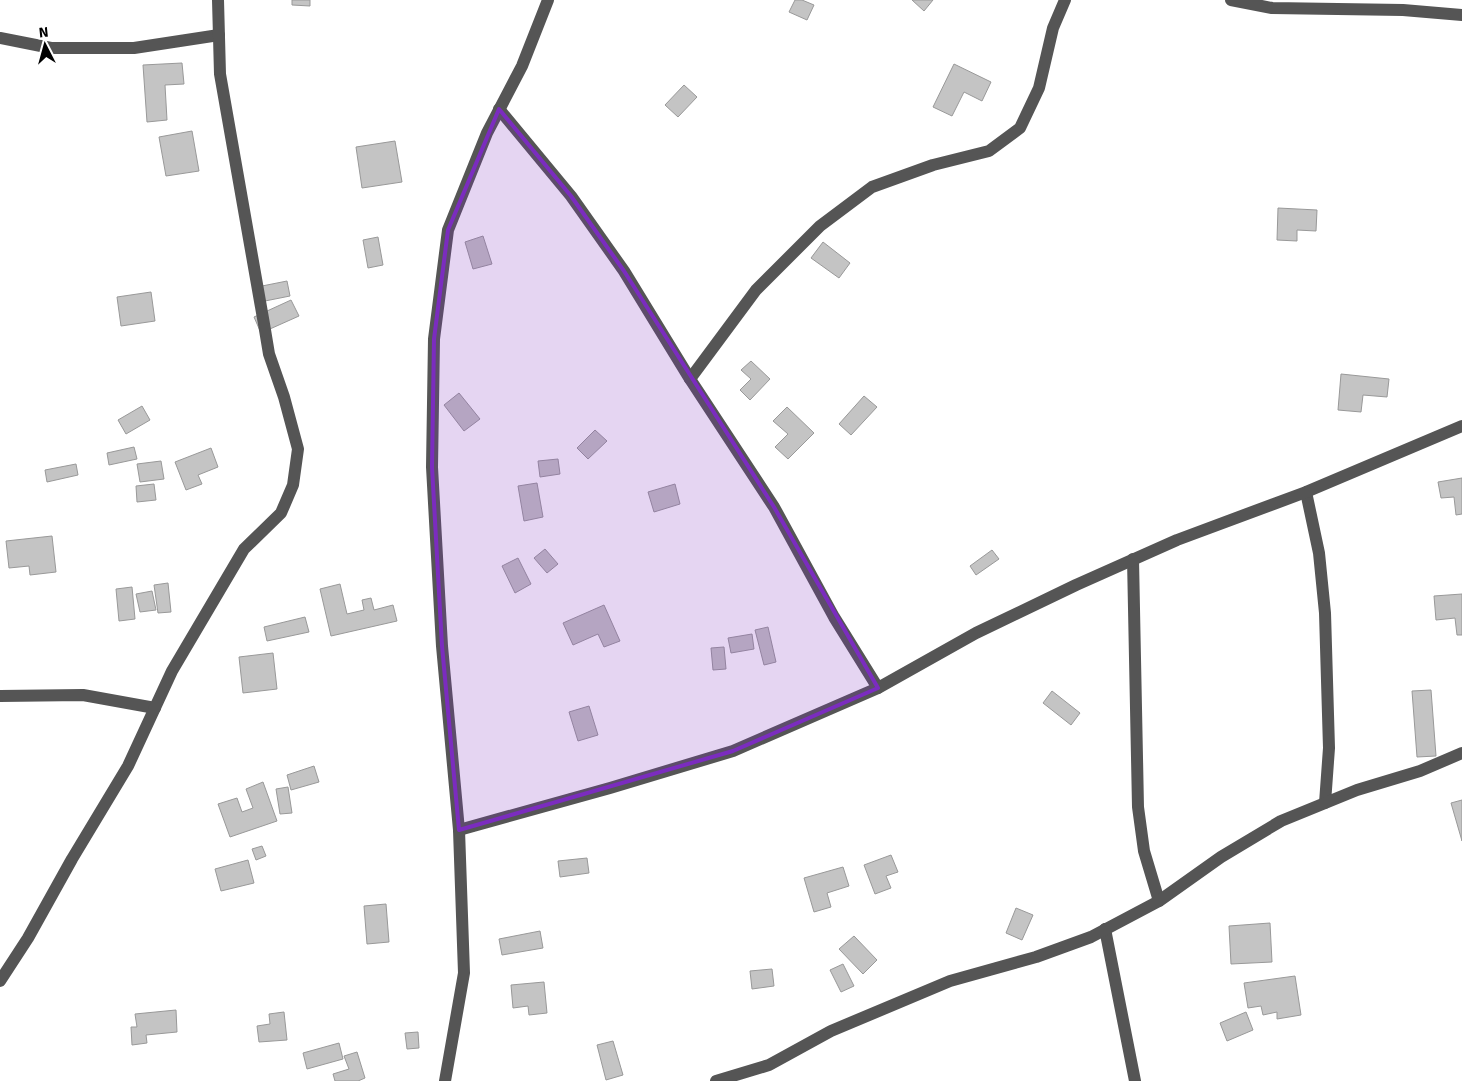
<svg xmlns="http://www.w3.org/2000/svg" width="1462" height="1081" font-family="Signika,sans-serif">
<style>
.building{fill:#c4c4c4;stroke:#999}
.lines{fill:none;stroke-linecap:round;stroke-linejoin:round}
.minor{stroke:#555;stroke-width:12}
.marked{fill:#7b2cbf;fill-opacity:0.2;stroke:#7b2cbf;stroke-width:4;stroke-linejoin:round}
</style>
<rect width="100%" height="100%" fill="#fff"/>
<!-- building -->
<g class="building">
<polygon points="292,0 310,0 310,6 292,5"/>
<polygon points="795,0 802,0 814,5 807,20 789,12"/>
<polygon points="912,0 933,0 924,11"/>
<polygon points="182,63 184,84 165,85 167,120 147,122 143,65"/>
<polygon points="954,64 991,82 982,101 964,92 952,116 933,107"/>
<polygon points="684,85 697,97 678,117 665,105"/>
<polygon points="192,131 199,171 166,176 159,137"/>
<polygon points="395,141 402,182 362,188 356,147"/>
<polygon points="1278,208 1317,210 1316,231 1297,230 1297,241 1277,240"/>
<polygon points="483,236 492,264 473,269 465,242"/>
<polygon points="378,237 383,265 368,268 363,240"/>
<polygon points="823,242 850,263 839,278 811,258"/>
<polygon points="287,281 290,296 260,302 257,287"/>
<polygon points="151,292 155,321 121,326 117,297"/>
<polygon points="291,300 299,316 261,333 254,317"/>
<polygon points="751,361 770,379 750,400 740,390 751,379 741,370"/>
<polygon points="1341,374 1389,379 1387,397 1363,395 1361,412 1338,410"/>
<polygon points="459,393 480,419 464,431 444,405"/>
<polygon points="864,396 877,407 851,435 839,424"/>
<polygon points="142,406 150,420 126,434 118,420"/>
<polygon points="787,407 814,433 788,459 775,447 788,434 773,421"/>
<polygon points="595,430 607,441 588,459 577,448"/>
<polygon points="134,447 137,459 109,465 107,453"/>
<polygon points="211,448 218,467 198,475 202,484 186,490 175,462"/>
<polygon points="558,459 560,474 540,477 538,461"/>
<polygon points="161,461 164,479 140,482 137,464"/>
<polygon points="76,464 78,475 47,482 45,470"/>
<polygon points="1462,478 1462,514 1456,515 1454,497 1441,498 1438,482"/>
<polygon points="537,483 543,517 524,521 518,486"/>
<polygon points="154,484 156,500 137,502 136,486"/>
<polygon points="675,484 680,504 654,512 648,492"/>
<polygon points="52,536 56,572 30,575 29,566 9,568 6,541"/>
<polygon points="545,549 558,564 547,573 534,558"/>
<polygon points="992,550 999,559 976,575 970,566"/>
<polygon points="518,558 531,584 515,593 502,566"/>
<polygon points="168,583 171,612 158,613 154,585"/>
<polygon points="340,584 347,614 364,610 362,600 371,598 374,610 393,605 397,621 331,636 320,589"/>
<polygon points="132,587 135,619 119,621 116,589"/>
<polygon points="152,591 156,610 140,612 136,594"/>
<polygon points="1462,594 1462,635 1457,635 1455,618 1436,620 1434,596"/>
<polygon points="604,605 620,641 604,647 598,634 573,645 563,623"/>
<polygon points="305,617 309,632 267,641 264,627"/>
<polygon points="768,627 776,662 764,665 755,630"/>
<polygon points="752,634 754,649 731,653 728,638"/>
<polygon points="724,647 726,669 713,670 711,648"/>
<polygon points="273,653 277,689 243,693 239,657"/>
<polygon points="1431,690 1436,756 1417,757 1412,691"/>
<polygon points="1052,691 1080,713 1071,725 1043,703"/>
<polygon points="589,706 598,735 578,741 569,712"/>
<polygon points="314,766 319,782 291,790 287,775"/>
<polygon points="263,782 277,821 230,837 218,804 237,798 242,812 253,808 246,789"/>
<polygon points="288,787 292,813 280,814 276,789"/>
<polygon points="1462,800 1462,841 1451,803"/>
<polygon points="262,846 266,856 256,860 252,849"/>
<polygon points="891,855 898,872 886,876 891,888 875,894 864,865"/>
<polygon points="587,858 589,873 560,877 558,861"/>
<polygon points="248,860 254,883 221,891 215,869"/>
<polygon points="843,867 849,886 827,893 831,907 814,912 804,878"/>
<polygon points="386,904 389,942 367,944 364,906"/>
<polygon points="1016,908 1033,915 1022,940 1006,933"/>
<polygon points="1270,923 1272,962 1231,964 1229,926"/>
<polygon points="540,931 543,948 502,955 499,939"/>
<polygon points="854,936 877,960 863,974 839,949"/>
<polygon points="843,964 854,986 841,992 830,970"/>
<polygon points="772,969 774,986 752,989 750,971"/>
<polygon points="1295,976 1301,1015 1277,1019 1277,1012 1263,1015 1261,1006 1248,1008 1244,983"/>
<polygon points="544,982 547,1013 529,1015 528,1006 513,1008 511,985"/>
<polygon points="176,1010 177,1032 146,1035 147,1043 132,1045 131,1027 137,1027 135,1014"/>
<polygon points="284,1012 287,1040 259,1042 257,1026 270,1024 269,1014"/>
<polygon points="1246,1012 1253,1030 1227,1041 1220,1023"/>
<polygon points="418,1032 419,1048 407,1049 405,1033"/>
<polygon points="613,1041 623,1075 606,1080 597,1045"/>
<polygon points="339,1043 343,1059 307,1069 303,1053"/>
<polygon points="357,1052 365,1078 358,1081 335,1081 333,1074 349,1069 344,1056"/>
</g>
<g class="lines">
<!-- minor -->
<g class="minor">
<polyline points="1231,0 1272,8 1403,10 1462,15"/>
<polyline points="0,38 51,48 134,48 219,35"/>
<polyline points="499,109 571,196 624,271 690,379 774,507 834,617 878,688"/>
<polyline points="690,379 756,290 820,226 872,187 933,165 989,151 1020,128 1039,88 1053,28 1065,0"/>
<polyline points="1306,492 1319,553 1325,613 1329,748 1325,803"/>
<polyline points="1133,559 1138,807 1144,851 1159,901"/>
<polyline points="0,696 83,695 155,708"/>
<polyline points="459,830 610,788 733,751 878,688 976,633 1076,585 1177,540 1306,492 1462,426"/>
<polyline points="1105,929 1135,1081"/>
<polyline points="0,981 28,938 72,859 128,766 172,671 244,549 281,513 293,485 298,449 284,397 269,354 264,324 220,74 218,0"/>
<polyline points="445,1081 464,973 459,830 442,646 432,467 434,339 448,230 487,133 522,66 548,0"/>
<polyline points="716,1081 769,1065 831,1031 950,981 1036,957 1091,937 1159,901 1221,857 1281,821 1357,790 1420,771 1462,753"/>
</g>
</g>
<!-- marked area -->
<path class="marked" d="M499,109L571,196L624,271L774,507L878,688L733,751L459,830L442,646L432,467L434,339L448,230Z"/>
<!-- north arrow -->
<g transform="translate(45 45) rotate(354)" stroke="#ffffff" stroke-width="4" paint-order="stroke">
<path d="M0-4L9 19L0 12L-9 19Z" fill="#000000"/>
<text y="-8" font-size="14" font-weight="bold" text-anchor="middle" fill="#000000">N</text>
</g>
</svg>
